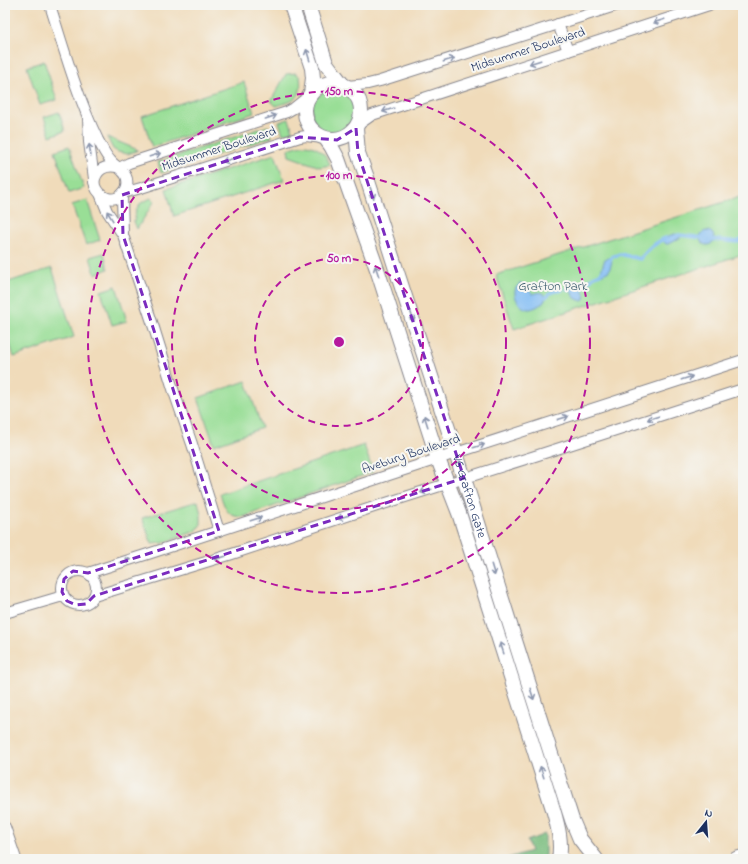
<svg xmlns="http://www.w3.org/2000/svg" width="748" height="864" font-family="'Indie Flower',sans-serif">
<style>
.green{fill:#99de96;stroke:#5a867a}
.forest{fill:#7abd7f;stroke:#4a766e}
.water{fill:#83bdf4;stroke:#4f76a9}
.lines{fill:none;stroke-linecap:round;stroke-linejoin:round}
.stream{stroke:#83bdf4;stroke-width:3.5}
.street-casing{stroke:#86858c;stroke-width:12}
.secondary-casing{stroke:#86858c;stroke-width:16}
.street{stroke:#fff;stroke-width:10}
.secondary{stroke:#fff;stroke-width:14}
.oneway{stroke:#8d97ae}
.marked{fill:none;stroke:#7b2cbf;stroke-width:3;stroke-dasharray:8 5;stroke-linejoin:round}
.ring{fill:none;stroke:#b5179e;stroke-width:2;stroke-dasharray:7 5}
.labels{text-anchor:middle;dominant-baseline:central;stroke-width:4;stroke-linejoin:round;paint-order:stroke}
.street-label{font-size:13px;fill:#1b2f5e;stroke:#f6f6f2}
.park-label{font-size:13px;fill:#3a5b6c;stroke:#f6f6f2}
.centre{fill:#b5179e;stroke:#f6f6f2;stroke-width:2}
.ring-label{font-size:12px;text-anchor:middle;font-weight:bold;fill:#b5179e;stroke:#f6f6f2;stroke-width:4;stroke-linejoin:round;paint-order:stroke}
</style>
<rect width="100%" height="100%" fill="#f6f6f2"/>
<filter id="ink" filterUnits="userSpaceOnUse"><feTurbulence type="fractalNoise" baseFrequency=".025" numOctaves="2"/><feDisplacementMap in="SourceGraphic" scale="8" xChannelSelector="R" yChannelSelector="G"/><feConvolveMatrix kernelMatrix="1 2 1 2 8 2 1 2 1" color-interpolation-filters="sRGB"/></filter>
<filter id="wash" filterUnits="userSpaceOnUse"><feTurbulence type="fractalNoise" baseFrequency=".012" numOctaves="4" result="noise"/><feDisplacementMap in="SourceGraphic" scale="16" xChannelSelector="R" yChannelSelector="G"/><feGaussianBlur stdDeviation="0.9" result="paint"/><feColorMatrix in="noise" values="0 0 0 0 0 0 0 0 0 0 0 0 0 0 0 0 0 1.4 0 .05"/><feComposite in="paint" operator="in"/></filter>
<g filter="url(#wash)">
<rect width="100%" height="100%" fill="#f0dbba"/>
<!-- green -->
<g class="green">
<polygon points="44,61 57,100 40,105 27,67"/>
<path d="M296,73L300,77C303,99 294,101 276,106L271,101L286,74Z"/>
<polygon points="244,82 254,113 152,147 142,116"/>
<circle cx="333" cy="111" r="21"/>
<polygon points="59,112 65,131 50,136 44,117"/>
<polygon points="289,119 293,131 283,134 279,122"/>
<polygon points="268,126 272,137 161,173 158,162"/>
<polygon points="107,137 138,150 128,154 118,152 113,149"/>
<path d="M301,145C315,144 326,152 330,165L320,167L289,156L288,149Z"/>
<polygon points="69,146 84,188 69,193 55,151"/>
<polygon points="275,154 284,180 174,216 166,189"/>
<polygon points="743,196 743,254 514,329 496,275"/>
<polygon points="151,198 154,202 137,229 134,221 136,211 141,203"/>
<polygon points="87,200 100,240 86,245 72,205"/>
<polygon points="104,253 108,269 95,274 90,257"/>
<polygon points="52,268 74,337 14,357 5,328 5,283"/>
<polygon points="116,286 127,321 112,325 101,291"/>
<polygon points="246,381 262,428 214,445 198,398"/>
<path d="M364,445L373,472L243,517C226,517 225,507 220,494Z"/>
<polygon points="198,501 201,515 201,524 196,531 163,543 152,544 142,518"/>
</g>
<!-- forest -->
<polygon class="forest" points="545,834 545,859 505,859 531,851 527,841"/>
<!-- water -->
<g class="water">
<circle cx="707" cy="238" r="7"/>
<polygon points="675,234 679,235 680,238 668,244 666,244 662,240 671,235"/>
<polygon points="608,258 610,259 612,262 609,271 603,274 600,274 605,259"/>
<path d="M520,283C528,284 527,290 533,294C538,292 542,291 546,297L544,302C540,305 534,309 529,309C520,309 512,296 516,288C516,287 520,284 520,283Z"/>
<path d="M576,287C581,288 584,293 586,297L583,301C576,300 569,295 573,288Z"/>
</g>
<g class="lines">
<!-- stream -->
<g class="stream">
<polyline points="676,236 679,235 704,238"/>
<polyline points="710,239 738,242 743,238"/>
<path d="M608,263L612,257L620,254L640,259C647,251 655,242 666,238"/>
<polyline points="567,289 569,289 572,290 581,290 593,277 600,274 602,271"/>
<path d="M546,297C551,291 554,291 562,290"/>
</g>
</g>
</g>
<g filter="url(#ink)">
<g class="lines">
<defs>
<g id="street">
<path d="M50,5C64,50 78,98 98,140C102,147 105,155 111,161C114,165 119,167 122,171C129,177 129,187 123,193C114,204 99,197 95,186L89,142L88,118"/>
<polyline points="558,24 568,51"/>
<polyline points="347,86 368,84 380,81 618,5"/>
<polyline points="358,125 372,115 709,5"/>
<polyline points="119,168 129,163 287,112 294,108 309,96"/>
<path d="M94,182C97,169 105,165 117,167"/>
<polyline points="123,193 141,188 300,137 306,136 323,138"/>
<polyline points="122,195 123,235"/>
<polyline points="101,196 107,211 123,235 154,328 173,389 192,444 219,531"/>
<circle cx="79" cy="588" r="17"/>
<polyline points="88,573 148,554 456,453 743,360"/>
<polyline points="94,596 229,555 380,505 535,456 743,389"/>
<polyline points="5,613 63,596"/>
<polyline points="5,827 16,859"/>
</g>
<g id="secondary">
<polyline points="291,5 312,68 313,78 311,94"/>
<polyline points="308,5 326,63 332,71 343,85"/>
<circle cx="333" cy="111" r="28"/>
<path id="s1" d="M356,128L358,153L366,175L396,269L456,453L512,631L572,820L580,839L596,859"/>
<path d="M326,139L331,146L338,159L378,272L438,459L459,513L553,809C558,826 562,842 559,859"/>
<polyline points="736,859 743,857"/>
</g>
</defs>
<!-- street casing -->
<use href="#street" class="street-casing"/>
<!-- secondary casing -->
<use href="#secondary" class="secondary-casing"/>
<!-- street -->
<use href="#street" class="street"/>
<!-- secondary -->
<use href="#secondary" class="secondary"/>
</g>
<!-- one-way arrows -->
<defs><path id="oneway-shaft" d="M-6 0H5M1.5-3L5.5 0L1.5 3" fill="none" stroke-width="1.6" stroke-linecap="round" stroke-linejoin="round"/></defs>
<g class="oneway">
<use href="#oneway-shaft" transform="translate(659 21) rotate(162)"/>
<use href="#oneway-shaft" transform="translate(308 55) rotate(-107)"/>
<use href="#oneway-shaft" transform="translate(449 60) rotate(-18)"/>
<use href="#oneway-shaft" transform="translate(535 62) rotate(162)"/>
<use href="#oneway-shaft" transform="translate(388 110) rotate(162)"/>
<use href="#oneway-shaft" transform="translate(271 117) rotate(-19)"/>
<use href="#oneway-shaft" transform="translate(90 150) rotate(-99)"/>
<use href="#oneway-shaft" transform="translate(155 155) rotate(-18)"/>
<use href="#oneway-shaft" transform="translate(228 160) rotate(162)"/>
<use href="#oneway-shaft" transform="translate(372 193) rotate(72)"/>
<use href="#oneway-shaft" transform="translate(110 216) rotate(-122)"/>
<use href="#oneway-shaft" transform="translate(377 271) rotate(-109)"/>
<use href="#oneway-shaft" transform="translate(412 316) rotate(72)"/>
<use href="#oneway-shaft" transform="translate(687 378) rotate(-18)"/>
<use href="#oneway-shaft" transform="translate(563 418) rotate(-18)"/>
<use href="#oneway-shaft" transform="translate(653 418) rotate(162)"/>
<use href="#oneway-shaft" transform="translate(426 421) rotate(-108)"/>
<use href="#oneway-shaft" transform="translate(479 446) rotate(-17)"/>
<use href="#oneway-shaft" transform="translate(426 491) rotate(163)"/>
<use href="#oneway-shaft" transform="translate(343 517) rotate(162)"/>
<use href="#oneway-shaft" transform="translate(256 519) rotate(-18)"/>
<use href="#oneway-shaft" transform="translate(220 558) rotate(164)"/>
<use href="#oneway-shaft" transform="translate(125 561) rotate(-17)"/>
<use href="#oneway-shaft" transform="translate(493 570) rotate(73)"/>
<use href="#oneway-shaft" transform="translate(502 648) rotate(-108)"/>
<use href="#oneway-shaft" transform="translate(532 694) rotate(72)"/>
<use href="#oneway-shaft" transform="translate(542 772) rotate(-108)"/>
</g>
</g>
<!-- marked area -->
<path class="marked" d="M356,128L358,153L464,478L94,596L86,604L76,605L67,601L62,592L64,579L73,571L88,573L219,531L123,235L122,195L300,137L337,140Z"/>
<!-- distance rings -->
<g class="ring">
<circle cx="339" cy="342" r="84"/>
<circle cx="339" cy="342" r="167"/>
<circle cx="339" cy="342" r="251"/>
</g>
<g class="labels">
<!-- street labels -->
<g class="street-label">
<text transform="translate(528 50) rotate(-18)">Midsummer Boulevard</text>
<text transform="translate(219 149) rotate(-18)">Midsummer Boulevard</text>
<text transform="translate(411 454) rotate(-18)">Avebury Boulevard</text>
<text stroke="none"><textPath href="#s1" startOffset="386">V6 Grafton Gate</textPath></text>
</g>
<!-- park labels -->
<g class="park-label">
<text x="553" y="286">Grafton Park</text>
</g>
</g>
<circle cx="339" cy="342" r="6" class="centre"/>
<g class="ring-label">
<text x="339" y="95">150 m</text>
<text x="339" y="179">100 m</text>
<text x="339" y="262">50 m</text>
</g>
<!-- margin -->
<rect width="748" height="864" fill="none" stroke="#f6f6f2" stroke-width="20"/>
<!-- north arrow -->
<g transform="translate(706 822) rotate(17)" stroke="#f6f6f2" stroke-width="3" paint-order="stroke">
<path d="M0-3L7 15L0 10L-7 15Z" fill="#1b2f5e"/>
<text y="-6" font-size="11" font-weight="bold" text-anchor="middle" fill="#1b2f5e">N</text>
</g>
</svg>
